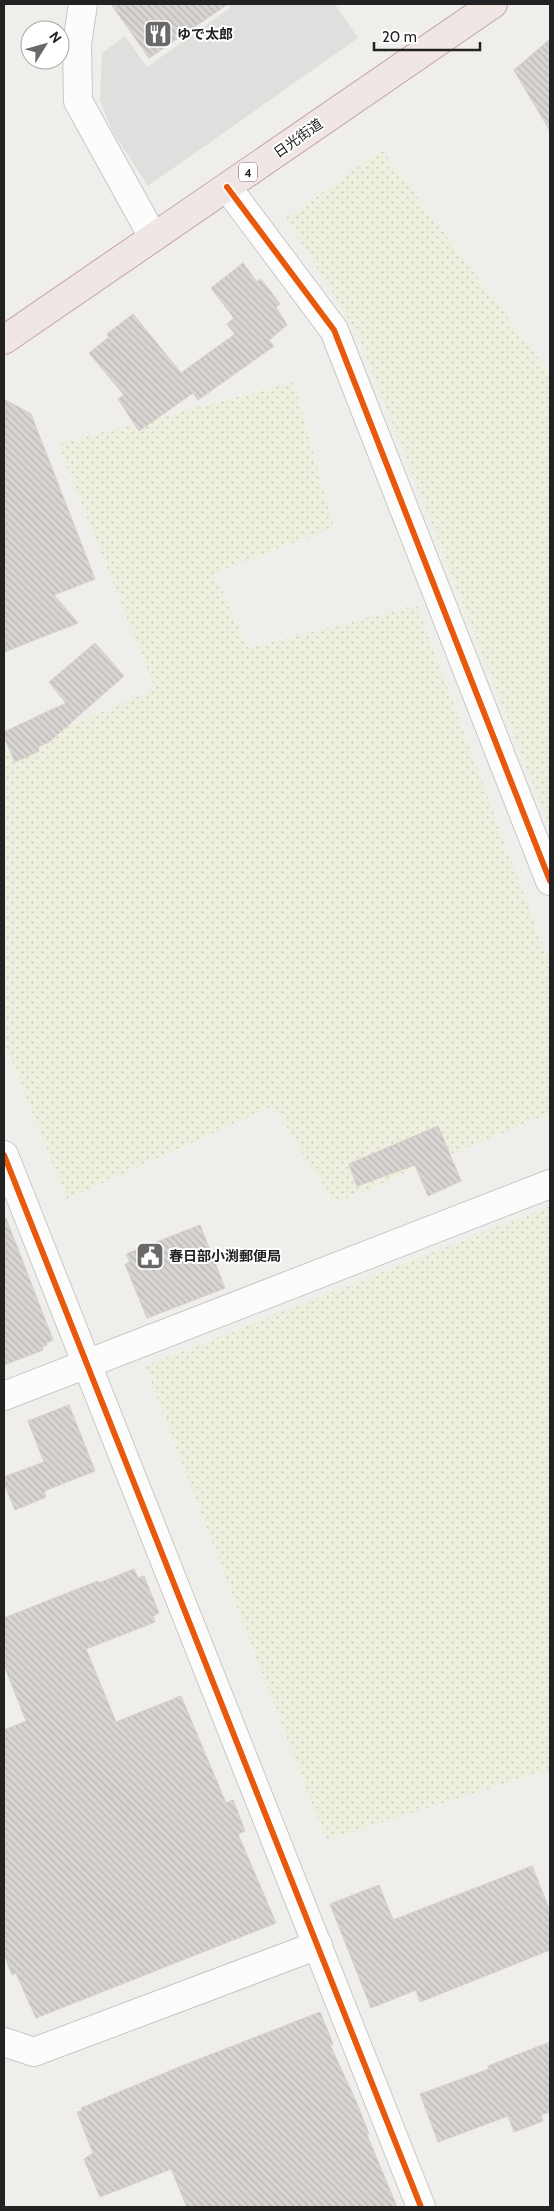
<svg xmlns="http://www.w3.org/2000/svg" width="554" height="2211" font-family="Cabin,'Noto Sans JP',sans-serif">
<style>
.farmland{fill:url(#farmland-dots)}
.parking{fill:#e0dfde}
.building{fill:url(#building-back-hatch);stroke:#d3d0cc}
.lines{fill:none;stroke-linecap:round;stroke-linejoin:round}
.minor-casing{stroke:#c9c8c7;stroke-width:30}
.tertiary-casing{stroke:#c9c8c7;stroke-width:30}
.trunk-casing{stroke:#c5a2ac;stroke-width:30}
.minor{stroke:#fdfcfc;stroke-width:28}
.tertiary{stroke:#fdfcfc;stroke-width:28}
.trunk{stroke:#f0e6e4;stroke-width:28}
.cycleway-casing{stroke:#fff;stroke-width:9}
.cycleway{stroke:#e8590c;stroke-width:6}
.labels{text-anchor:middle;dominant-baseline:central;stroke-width:4;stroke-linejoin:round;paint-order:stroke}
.shield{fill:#fff;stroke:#646464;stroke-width:1}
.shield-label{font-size:12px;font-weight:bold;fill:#222}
.poi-label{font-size:14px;font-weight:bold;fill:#222;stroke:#fff;text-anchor:start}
.street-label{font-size:14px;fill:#222;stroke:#fff}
</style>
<defs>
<pattern id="farmland-dots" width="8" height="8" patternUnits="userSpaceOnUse" patternTransform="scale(1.25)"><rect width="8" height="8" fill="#efefdf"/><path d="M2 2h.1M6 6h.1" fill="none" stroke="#cdcdbf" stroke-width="1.8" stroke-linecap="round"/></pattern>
<pattern id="building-back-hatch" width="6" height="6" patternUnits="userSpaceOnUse" patternTransform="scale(1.25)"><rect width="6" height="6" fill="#d7d4d2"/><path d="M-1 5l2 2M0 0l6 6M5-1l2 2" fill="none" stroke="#b8b6b4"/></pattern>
</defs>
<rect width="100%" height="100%" fill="#f0eeeb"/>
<!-- farmland -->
<g class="farmland">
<polygon points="382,150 550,374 550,828 358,335 286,218"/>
<polygon points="294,382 334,527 214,573 248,648 417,605 550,965 550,1113 335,1203 273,1106 67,1199 4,1041 4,754 155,689 58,444"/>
<polygon points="550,1206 550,1769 326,1840 145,1366"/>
</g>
<!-- parking -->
<polygon class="parking" points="227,4 335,4 358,38 148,186 113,132 100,101 102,53 125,36 147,67 230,8"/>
<!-- building -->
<g class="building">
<polygon points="111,4 228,4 149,58"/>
<polygon points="550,39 550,131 514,70"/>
<polygon points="243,263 257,282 261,279 280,304 276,307 287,325 269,340 274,346 198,400 193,393 139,431 118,399 124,395 89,353 109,337 107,334 133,314 181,373 235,334 227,324 234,318 211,288"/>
<polygon points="4,399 31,414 95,579 54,595 78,623 4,652"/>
<polygon points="95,643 124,676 49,742 38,747 39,751 15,762 4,737 4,732 66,703 49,682"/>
<polygon points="438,1126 461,1181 428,1196 415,1165 357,1186 349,1164"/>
<polygon points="6,1218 53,1340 46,1343 47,1345 42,1347 43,1350 4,1365 4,1219"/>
<polygon points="200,1225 225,1288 147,1318 125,1264 130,1262 126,1254"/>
<polygon points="69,1405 95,1471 44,1491 46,1497 15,1510 4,1483 4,1477 44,1462 28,1421"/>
<polygon points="134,1569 138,1578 144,1576 159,1613 153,1616 155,1622 86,1649 116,1722 181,1696 226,1803 233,1800 245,1831 238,1834 276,1923 36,2018 16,1973 12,1975 4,1954 4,1730 26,1721 4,1665 4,1618 98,1581 99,1583"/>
<polygon points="532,1866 550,1911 550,1950 420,2002 416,1990 371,2008 330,1904 379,1885 393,1920"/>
<polygon points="320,2012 333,2044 330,2045 356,2101 369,2134 367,2135 397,2207 187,2207 171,2169 100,2197 84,2159 93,2153 77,2112 82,2111 81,2108 184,2065"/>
<polygon points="550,2042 550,2112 541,2115 543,2121 514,2132 508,2116 438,2142 420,2094 489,2069 488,2066"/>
</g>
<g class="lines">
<defs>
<g id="minor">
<polyline points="83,4 77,44 78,101 153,237"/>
<polyline points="227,187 334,330 550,881"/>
<polyline points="4,1396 550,1184"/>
<polyline points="4,2042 34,2052 318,1945"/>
</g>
<polyline id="tertiary" points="4,1155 421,2207"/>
<polyline id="trunk" points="4,340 493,4"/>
</defs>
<!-- minor casing -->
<use href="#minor" class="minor-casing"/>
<!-- tertiary casing -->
<use href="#tertiary" class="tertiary-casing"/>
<!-- trunk casing -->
<use href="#trunk" class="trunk-casing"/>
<!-- minor -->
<use href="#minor" class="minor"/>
<!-- tertiary -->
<use href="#tertiary" class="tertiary"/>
<!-- trunk -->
<use href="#trunk" class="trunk"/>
<defs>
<g id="cycleway">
<polyline points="227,187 334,330 550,881"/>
<polyline points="4,1155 421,2207"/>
</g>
</defs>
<!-- cycleway casing -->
<use href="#cycleway" class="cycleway-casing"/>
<!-- cycleway -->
<use href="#cycleway" class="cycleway"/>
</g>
<!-- icons -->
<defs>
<symbol id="restaurant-square" viewBox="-11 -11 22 22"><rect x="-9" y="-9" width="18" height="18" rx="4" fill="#6a6968" stroke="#fff"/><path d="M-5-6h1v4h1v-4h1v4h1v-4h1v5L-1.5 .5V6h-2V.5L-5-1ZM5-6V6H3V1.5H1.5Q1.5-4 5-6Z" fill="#fff"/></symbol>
<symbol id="civic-square" viewBox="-11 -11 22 22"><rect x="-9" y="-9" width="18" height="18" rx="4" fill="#6a6968" stroke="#fff"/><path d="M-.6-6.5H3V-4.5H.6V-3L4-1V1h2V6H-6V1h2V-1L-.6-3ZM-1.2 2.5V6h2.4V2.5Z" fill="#fff"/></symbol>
</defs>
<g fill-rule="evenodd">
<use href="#restaurant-square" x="142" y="18" width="32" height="32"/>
<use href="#civic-square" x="134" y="1240" width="32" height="32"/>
</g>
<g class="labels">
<!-- shield labels -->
<rect class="shield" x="239" y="162.5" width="18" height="19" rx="4"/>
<g class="shield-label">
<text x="248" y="172">4</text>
</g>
<!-- poi labels -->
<g class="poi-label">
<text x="177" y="34">ゆで太郎</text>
<text x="169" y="1256">春日部小渕郵便局</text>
</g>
<!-- street labels -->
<g class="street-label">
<text transform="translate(298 138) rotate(-35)">日光街道</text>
</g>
</g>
<!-- border -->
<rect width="554" height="2211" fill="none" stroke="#222222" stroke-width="10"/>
<!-- north arrow -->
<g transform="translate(45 45) rotate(53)"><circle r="24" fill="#ffffff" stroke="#a7a7a7"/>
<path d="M0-4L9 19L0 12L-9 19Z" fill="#6a6968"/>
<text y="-8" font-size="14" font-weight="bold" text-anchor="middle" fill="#222222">N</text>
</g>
<!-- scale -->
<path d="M374 42v8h106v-8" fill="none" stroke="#222222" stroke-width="2.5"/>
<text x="382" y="42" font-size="15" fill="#222222" stroke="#ffffff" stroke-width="4" paint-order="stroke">20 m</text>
</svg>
